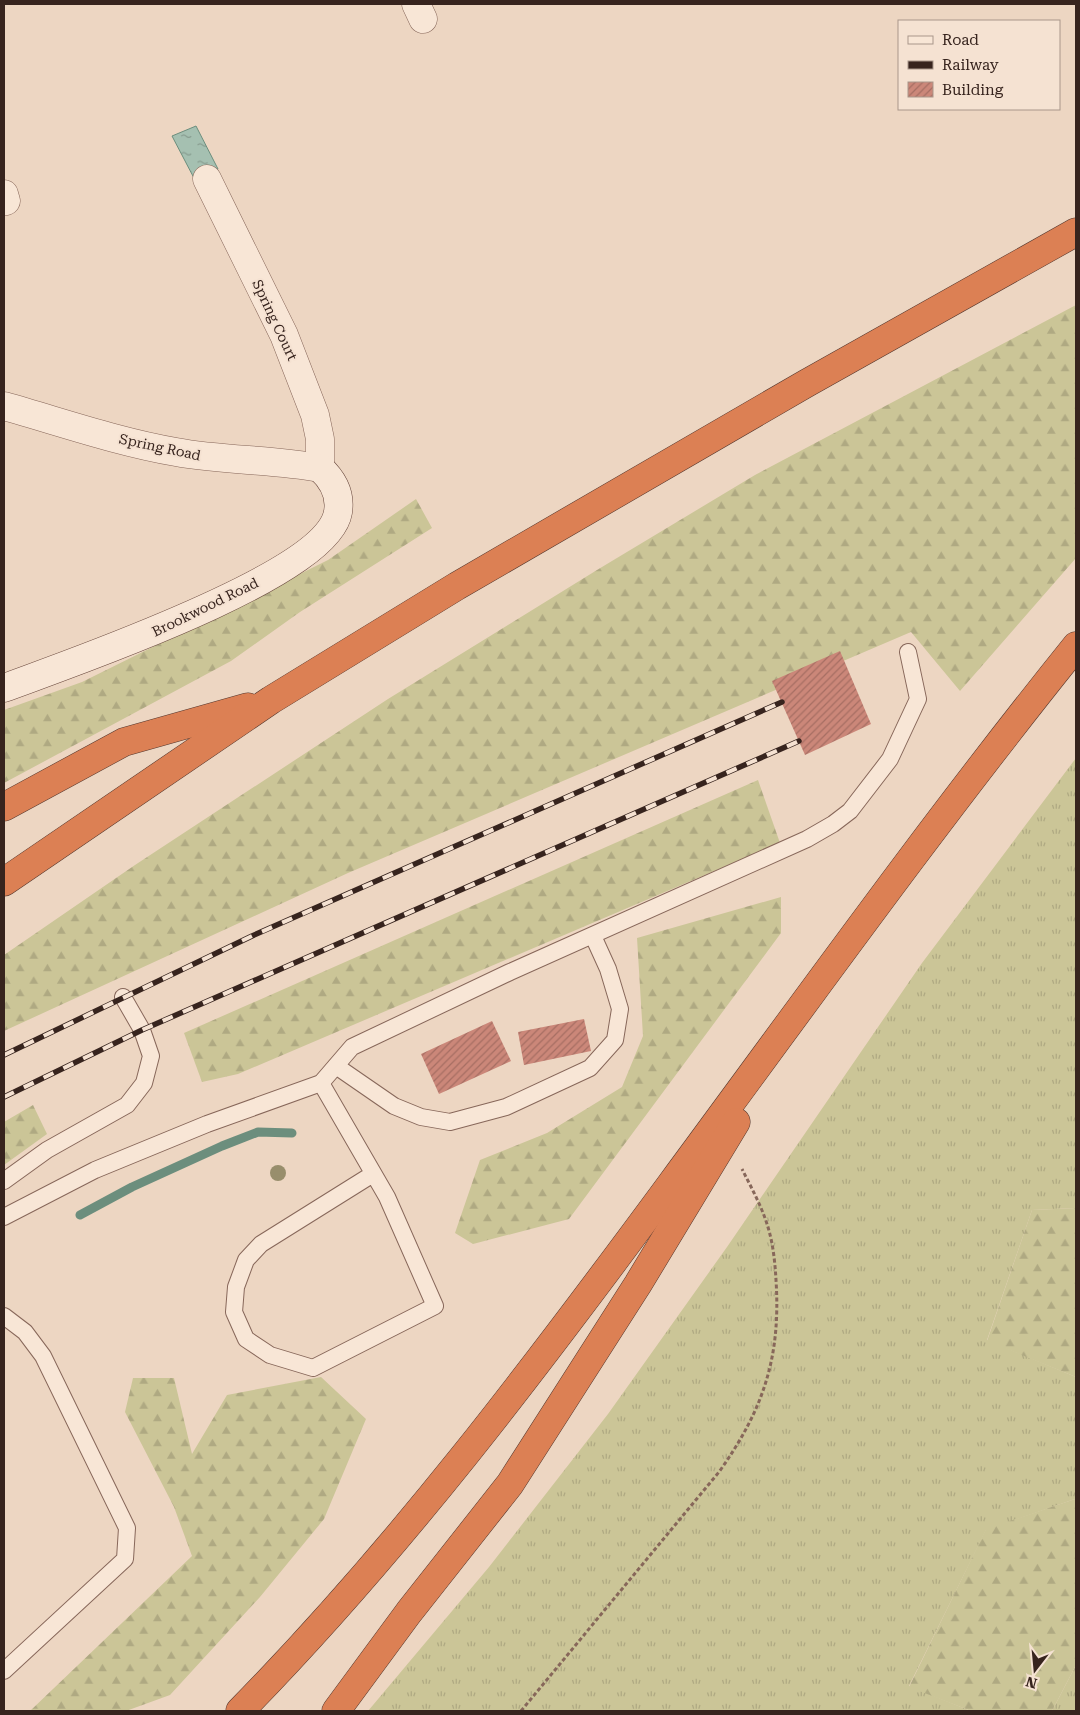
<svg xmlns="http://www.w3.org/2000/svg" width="1080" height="1715" font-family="'Roboto Serif',serif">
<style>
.grass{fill:url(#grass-tufts)}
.forest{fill:url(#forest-firs)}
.water{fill:url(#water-ripples);stroke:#6c8e7d}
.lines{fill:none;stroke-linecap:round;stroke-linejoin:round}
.stream{stroke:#6c8e7d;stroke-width:9}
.building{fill:url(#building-hatch)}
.lane-casing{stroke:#87675a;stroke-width:18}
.street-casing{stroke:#87675a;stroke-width:29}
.secondary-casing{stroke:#69483d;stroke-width:29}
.highway-casing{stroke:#55372e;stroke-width:29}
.path{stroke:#87675a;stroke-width:3;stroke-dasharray:4 2.5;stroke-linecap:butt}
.lane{stroke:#f8e6d6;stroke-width:16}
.street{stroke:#f8e6d6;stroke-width:28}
.secondary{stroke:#f8e6d6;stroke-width:28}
.highway{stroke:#dc8054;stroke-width:28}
.rail-casing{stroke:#37241e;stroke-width:5.5}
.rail{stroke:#f5e2d2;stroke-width:4;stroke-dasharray:11;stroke-linecap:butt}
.tree{fill:#988e6c}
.labels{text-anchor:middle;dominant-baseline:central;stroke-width:4;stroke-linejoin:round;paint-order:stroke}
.street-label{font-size:14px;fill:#37241e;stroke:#f5e2d2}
</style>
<defs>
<pattern id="grass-tufts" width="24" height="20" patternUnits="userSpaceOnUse" patternTransform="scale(1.25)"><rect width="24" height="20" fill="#cbc597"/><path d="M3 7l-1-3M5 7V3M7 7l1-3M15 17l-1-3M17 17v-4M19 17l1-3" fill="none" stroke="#afa982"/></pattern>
<pattern id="forest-firs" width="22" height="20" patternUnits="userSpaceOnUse" patternTransform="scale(1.25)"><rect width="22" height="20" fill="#cbc597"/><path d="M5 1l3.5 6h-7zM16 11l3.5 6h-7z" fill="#afa982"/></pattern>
<pattern id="water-ripples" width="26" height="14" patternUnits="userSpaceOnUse" patternTransform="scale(1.25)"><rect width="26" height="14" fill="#a5c0b1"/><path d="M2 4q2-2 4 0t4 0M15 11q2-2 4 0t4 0" fill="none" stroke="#879c8f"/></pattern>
<pattern id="building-hatch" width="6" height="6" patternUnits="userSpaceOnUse" patternTransform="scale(1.25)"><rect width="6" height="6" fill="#cb8779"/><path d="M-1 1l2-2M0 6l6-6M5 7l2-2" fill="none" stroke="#a66e63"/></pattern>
</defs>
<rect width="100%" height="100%" fill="#edd6c2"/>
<!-- grass -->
<g class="grass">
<polygon points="1076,758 1076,1208 1032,1210 987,1340 1076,1377 1076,1502 1075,1499 986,1530 909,1686 971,1711 368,1711 489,1567 608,1414 727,1247 922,963"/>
<polygon points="1076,1665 1076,1711 1052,1711"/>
</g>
<!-- forest -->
<g class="forest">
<polygon points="1076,305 1076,558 960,691 911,632 348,873 4,1031 4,955 135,865 388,699 597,570 755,475"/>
<polygon points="416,499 432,528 300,612 231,661 4,783 4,710 82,682 328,560"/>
<polygon points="758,780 780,843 238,1074 202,1082 184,1033"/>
<polygon points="781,897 781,933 569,1219 473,1244 455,1233 480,1160 547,1133 622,1087 643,1036 637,938"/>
<polygon points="33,1105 47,1134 4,1165 4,1122"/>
<polygon points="1076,1208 1076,1377 987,1341 1032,1210"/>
<polygon points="321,1377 366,1419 324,1519 260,1597 170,1695 126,1711 30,1711 192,1556 174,1507 125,1412 133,1378 174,1378 192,1454 227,1395"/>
<polygon points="1075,1499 1076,1665 1052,1711 971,1711 909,1687 986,1529"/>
</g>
<!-- water -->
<polygon class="water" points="196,126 218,169 195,180 172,136"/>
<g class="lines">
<!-- stream -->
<polyline class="stream" points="80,1215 132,1187 222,1146 258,1132 292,1133"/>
</g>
<!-- building -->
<g class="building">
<polygon points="840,651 871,724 805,755 772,681"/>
<polygon points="584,1019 591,1051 524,1065 518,1032"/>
<polygon points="492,1021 511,1061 439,1094 421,1054"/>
</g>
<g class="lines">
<defs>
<g id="lane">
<polyline points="336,1066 394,1106 421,1117 450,1122 506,1107 590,1068 615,1040 620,1009 608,969 593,936"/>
<polyline points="321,1083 387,1197 435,1306 313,1368 270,1355 246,1339 234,1312 236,1287 246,1260 261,1244 373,1174"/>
<polyline points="4,1181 47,1150 127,1105 144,1083 151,1056 142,1030 123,997"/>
<polyline points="4,1217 95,1170 207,1124 321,1083 352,1047 510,972 807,839 833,824 850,811 890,759 918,699 908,652"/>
<polyline points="4,1316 25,1332 43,1356 127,1528 125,1559 4,1671"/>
</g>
<g id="street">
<polyline points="416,4 423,19"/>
<polyline points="4,194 6,201"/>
<path d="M4,406C61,422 118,442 176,452C224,461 272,459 320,468V439L315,415L284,335L207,179"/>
</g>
<path id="secondary" d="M4,688C65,665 328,576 338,512C341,494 332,479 320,468"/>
<g id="highway">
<polyline points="4,807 124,742 248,707"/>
<polyline points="4,882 271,700 457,586 807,383 1076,232"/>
<path d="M240,1711C399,1549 536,1367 671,1184C804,1004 935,821 1076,646"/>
<polyline points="336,1711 409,1612 510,1484 638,1284 736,1122"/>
</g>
</defs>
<!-- lane casing -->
<use href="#lane" class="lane-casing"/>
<!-- street casing -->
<use href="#street" class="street-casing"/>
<!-- secondary casing -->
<use href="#secondary" class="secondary-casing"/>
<!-- highway casing -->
<use href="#highway" class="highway-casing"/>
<!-- path -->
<path class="path" d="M521,1711L719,1472C763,1410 781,1358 776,1280C775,1262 773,1242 767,1224C761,1205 751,1187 742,1169"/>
<!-- lane -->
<use href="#lane" class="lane"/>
<!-- street -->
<use href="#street" class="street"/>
<!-- secondary -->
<use href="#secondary" class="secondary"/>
<!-- highway -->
<use href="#highway" class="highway"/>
<defs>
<g id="rail">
<polyline points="4,1055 252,936 782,702"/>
<polyline points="4,1097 142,1030 799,741"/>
</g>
</defs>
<!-- rail casing -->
<use href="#rail" class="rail-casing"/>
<!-- rail -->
<use href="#rail" class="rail"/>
</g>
<!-- trees -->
<circle class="tree" cx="278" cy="1173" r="8"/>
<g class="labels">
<!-- street labels -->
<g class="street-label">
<text transform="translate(275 320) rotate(65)">Spring Court</text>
<text transform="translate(160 447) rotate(12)">Spring Road</text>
<text transform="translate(205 607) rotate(-26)">Brookwood Road</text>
</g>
</g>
<!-- border -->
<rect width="1080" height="1715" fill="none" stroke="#37241e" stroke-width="10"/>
<!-- legend -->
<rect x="898" y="20" width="162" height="90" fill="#f5e2d2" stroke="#a9968a"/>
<rect x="908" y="36" width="25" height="8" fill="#f8e6d6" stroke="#a9968a"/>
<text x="942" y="45" font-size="15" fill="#37241e">Road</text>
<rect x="908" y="61" width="25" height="8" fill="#37241e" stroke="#a9968a"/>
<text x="942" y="70" font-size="15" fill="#37241e">Railway</text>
<rect x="908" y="82" width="25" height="15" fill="url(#building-hatch)" stroke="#a9968a"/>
<text x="942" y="95" font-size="15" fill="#37241e">Building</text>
<!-- north arrow -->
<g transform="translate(1035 1670) rotate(196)" stroke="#f5e2d2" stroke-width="4" paint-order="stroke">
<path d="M0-4L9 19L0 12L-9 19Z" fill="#37241e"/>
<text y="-8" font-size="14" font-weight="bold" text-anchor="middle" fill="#37241e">N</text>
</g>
</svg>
